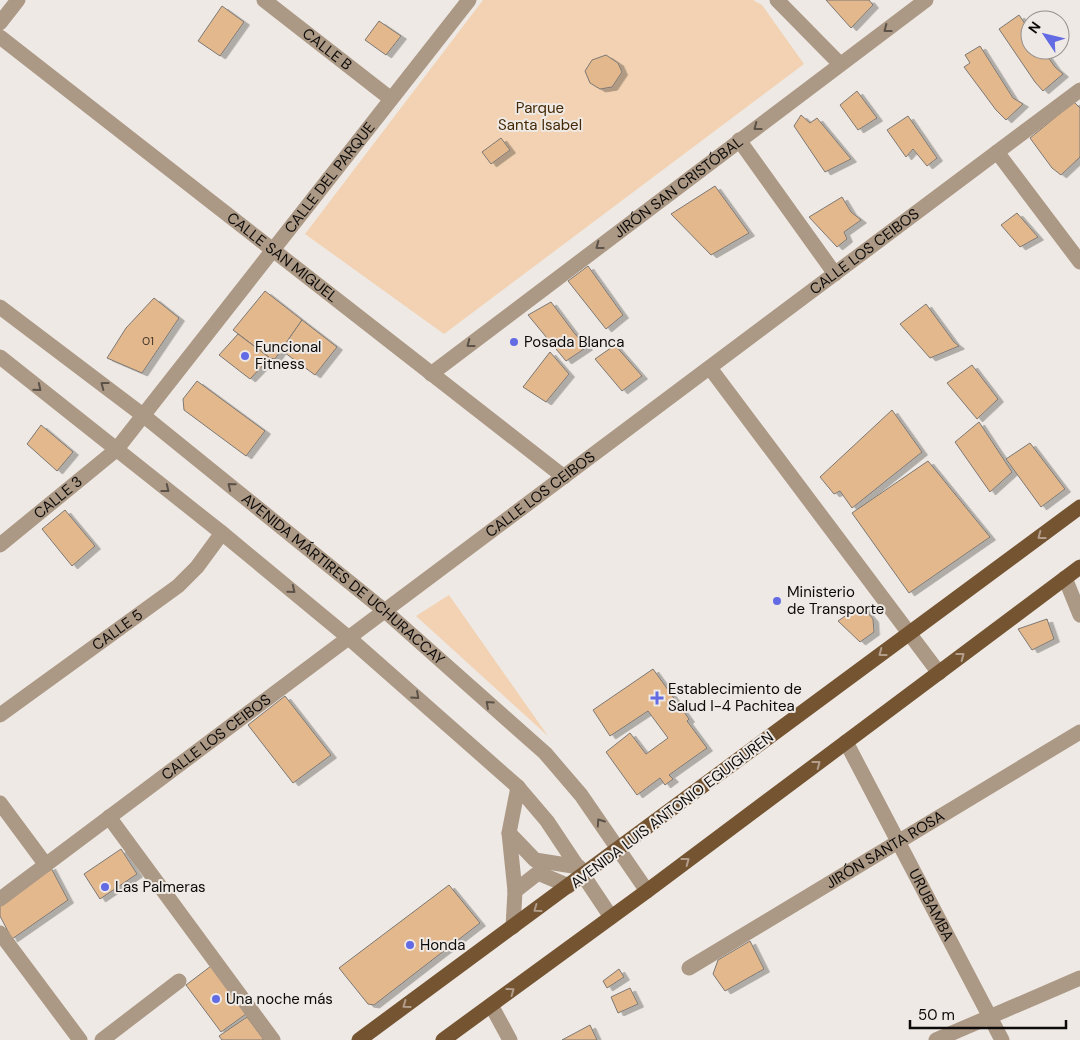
<svg xmlns="http://www.w3.org/2000/svg" width="1080" height="1040" font-family="'DM Sans',sans-serif">
<style>
.green{fill:#f2d2b2}
.building{fill:#e4b88d;stroke:#7c7874;filter:url(#shadow)}
.lines{fill:none;stroke-linecap:round;stroke-linejoin:round}
.minor{stroke:#ab9885;stroke-width:15}
.major{stroke:#755432;stroke-width:15}
.oneway{stroke:#5c5248}
.oneway2{stroke:#b29e8b}
.poi-dot{fill:#636be4;stroke:#eee9e4;stroke-width:2}
.labels{text-anchor:middle;dominant-baseline:central;stroke-width:4;stroke-linejoin:round;paint-order:stroke}
.number-label{font-size:12px;fill:#43362b}
.street-label{font-size:15px;fill:#0d0b0a;stroke:#eee9e4}
.park-label{font-size:15px;fill:#452804;stroke:#eee9e4}
.poi-label{font-size:15px;fill:#0d0b0a;stroke:#eee9e4;text-anchor:start}
</style>
<defs>
<filter id="shadow"><feDropShadow dx="5.5" dy="3" stdDeviation="0" flood-color="#0004"/></filter>
</defs>
<rect width="100%" height="100%" fill="#eee9e4"/>
<!-- green -->
<g class="green">
<polygon points="483,0 753,0 762,5 804,64 444,334 305,234"/>
<polygon points="449,595 548,736 416,616"/>
</g>
<!-- building -->
<g class="building">
<polygon points="826,0 869,0 873,5 851,28"/>
<polygon points="222,6 244,22 220,56 198,41"/>
<polygon points="1019,15 1030,31 1030,50 1043,50 1055,67 1063,74 1043,91 1035,82 999,29"/>
<polygon points="379,21 401,36 386,55 365,40"/>
<polygon points="980,46 1013,98 1023,104 1006,120 996,110 964,67 970,63 965,55"/>
<polygon points="606,55 618,63 622,72 612,87 600,89 590,83 585,71 592,60"/>
<polygon points="857,91 877,118 858,130 840,105"/>
<polygon points="1074,102 1080,108 1080,157 1061,175 1052,168 1030,138"/>
<polygon points="801,115 810,123 817,118 851,159 825,172 794,126"/>
<polygon points="908,116 937,158 927,166 913,149 906,157 887,130"/>
<polygon points="501,138 510,150 491,164 482,152"/>
<polygon points="715,186 749,233 711,255 671,214"/>
<polygon points="842,197 851,212 861,220 844,232 847,239 837,247 809,217"/>
<polygon points="1017,213 1038,237 1020,247 1001,225"/>
<polygon points="588,266 623,315 606,329 568,281"/>
<polygon points="265,291 302,320 275,359 270,358 233,330"/>
<polygon points="154,298 179,318 142,373 107,358 126,328"/>
<polygon points="551,302 575,334 587,347 566,361 528,315"/>
<polygon points="926,304 954,342 959,346 930,358 900,324"/>
<polygon points="302,320 337,347 315,375 281,350"/>
<polygon points="238,334 270,358 250,379 219,355"/>
<polygon points="615,345 642,376 622,391 595,359"/>
<polygon points="550,352 569,374 546,402 523,387"/>
<polygon points="972,365 998,399 977,419 947,383"/>
<polygon points="197,381 265,431 246,456 184,410 183,399"/>
<polygon points="892,410 922,452 852,508 840,491 834,494 820,477"/>
<polygon points="979,422 1012,472 990,492 955,442"/>
<polygon points="41,425 73,452 57,471 27,444"/>
<polygon points="1030,443 1065,489 1041,507 1006,459"/>
<polygon points="928,461 990,537 909,593 852,513"/>
<polygon points="65,510 95,546 72,566 42,529"/>
<polygon points="861,605 873,619 874,632 860,642 838,621"/>
<polygon points="1047,619 1054,639 1032,650 1018,629"/>
<polygon points="653,669 689,719 687,721 707,748 669,775 673,779 665,785 660,778 637,795 606,752 630,733 646,754 668,738 648,711 610,736 593,710"/>
<polygon points="285,696 331,755 293,783 248,725"/>
<polygon points="121,849 137,874 100,899 84,874"/>
<polygon points="50,866 68,900 12,939 0,916 0,905"/>
<polygon points="449,885 480,923 374,1005 368,1004 339,968"/>
<polygon points="750,941 764,969 725,991 713,974 718,960"/>
<polygon points="211,966 246,1014 221,1032 186,985"/>
<polygon points="619,969 624,977 607,988 603,981"/>
<polygon points="630,988 638,1004 618,1013 611,997"/>
<polygon points="247,1017 264,1040 222,1040 219,1036"/>
<polygon points="590,1025 597,1040 562,1040"/>
</g>
<g class="lines">
<!-- minor -->
<g class="minor">
<path id="s1" d="M264,0L391,99"/>
<polyline points="777,0 840,64"/>
<polyline points="0,23 18,0"/>
<path id="s2" d="M0,37L564,477"/>
<polyline points="739,140 835,274"/>
<polyline points="997,152 1080,262"/>
<path id="s3" d="M0,307L144,416L385,611L545,753L581,795L647,891"/>
<polyline points="0,357 222,533 349,638 518,787 547,821 611,917"/>
<polyline points="710,368 939,673"/>
<path id="s4" d="M431,374L926,0"/>
<path id="s5" d="M0,545L116,450L469,0"/>
<polyline points="1065,578 1080,615"/>
<path id="s6" d="M0,715L178,586L197,567L222,533"/>
<path id="s7" d="M846,742L1002,1040"/>
<polyline points="518,787 509,833 535,860 579,867"/>
<polyline points="0,803 46,865"/>
<polyline points="109,817 273,1040"/>
<polyline points="509,833 515,891"/>
<path id="s8" d="M0,899L1080,90"/>
<polyline points="513,927 515,891 538,873 569,886"/>
<polyline points="0,933 80,1040"/>
<path id="s9" d="M689,968L1080,732"/>
<polyline points="491,1005 510,1040"/>
<polyline points="102,1040 179,981"/>
<polyline points="936,1040 1080,978"/>
</g>
<!-- major -->
<g class="major">
<polyline points="359,1040 1080,507"/>
<polyline points="443,1040 647,891 1080,567"/>
</g>
</g>
<!-- one-way arrows -->
<defs><path id="oneway-chevron" d="M-2-3.5L2.5 0L-2 3.5" fill="none" stroke-width="1.6" stroke-linecap="round" stroke-linejoin="round" transform="scale(1.25)"/></defs>
<g class="oneway">
<use href="#oneway-chevron" transform="translate(887 29) rotate(143)"/>
<use href="#oneway-chevron" transform="translate(757 127) rotate(143)"/>
<use href="#oneway-chevron" transform="translate(599 246) rotate(143)"/>
<use href="#oneway-chevron" transform="translate(470 344) rotate(143)"/>
<use href="#oneway-chevron" transform="translate(104 385) rotate(-143)"/>
<use href="#oneway-chevron" transform="translate(38 388) rotate(39)"/>
<use href="#oneway-chevron" transform="translate(231 486) rotate(-141)"/>
<use href="#oneway-chevron" transform="translate(166 489) rotate(38)"/>
<use href="#oneway-chevron" transform="translate(292 590) rotate(39)"/>
<use href="#oneway-chevron" transform="translate(416 696) rotate(42)"/>
<use href="#oneway-chevron" transform="translate(489 704) rotate(-138)"/>
<use href="#oneway-chevron" transform="translate(600 822) rotate(-125)"/>
</g>
<g class="oneway2">
<use href="#oneway-chevron" transform="translate(1041 536) rotate(143)"/>
<use href="#oneway-chevron" transform="translate(882 653) rotate(143)"/>
<use href="#oneway-chevron" transform="translate(961 656) rotate(-37)"/>
<use href="#oneway-chevron" transform="translate(817 764) rotate(-37)"/>
<use href="#oneway-chevron" transform="translate(686 861) rotate(-37)"/>
<use href="#oneway-chevron" transform="translate(537 909) rotate(144)"/>
<use href="#oneway-chevron" transform="translate(511 991) rotate(-36)"/>
<use href="#oneway-chevron" transform="translate(406 1005) rotate(144)"/>
</g>
<!-- markers -->
<g class="poi-dot">
<circle cx="514" cy="342" r="5"/>
<circle cx="245" cy="356" r="5"/>
<circle cx="777" cy="601" r="5"/>
<path d="M654.5 690.5h5v5h5v5h-5v5h-5v-5h-5v-5h5z"/>
<circle cx="105" cy="887" r="5"/>
<circle cx="410" cy="945" r="5"/>
<circle cx="216" cy="999" r="5"/>
</g>
<g class="labels">
<!-- number labels -->
<g class="number-label">
<text x="148" y="341">01</text>
</g>
<!-- street labels -->
<g class="street-label">
<text stroke="none"><textPath href="#s1" startOffset="80">CALLE B</textPath></text>
<text stroke="none"><textPath href="#s5" startOffset="496">CALLE DEL PARQUE</textPath></text>
<text stroke="none"><textPath href="#s4" startOffset="310">JIRÓN SAN CRISTÓBAL</textPath></text>
<text stroke="none"><textPath href="#s8" startOffset="1080">CALLE LOS CEIBOS</textPath></text>
<text stroke="none"><textPath href="#s2" startOffset="358">CALLE SAN MIGUEL</textPath></text>
<text stroke="none"><textPath href="#s8" startOffset="675">CALLE LOS CEIBOS</textPath></text>
<text stroke="none"><textPath href="#s5" startOffset="75">CALLE 3</textPath></text>
<text stroke="none"><textPath href="#s3" startOffset="438">AVENIDA MÁRTIRES DE UCHURACCAY</textPath></text>
<text stroke="none"><textPath href="#s6" startOffset="145">CALLE 5</textPath></text>
<text stroke="none"><textPath href="#s8" startOffset="270">CALLE LOS CEIBOS</textPath></text>
<text transform="translate(672 810) rotate(-37)">AVENIDA LUIS ANTONIO EGUIGUREN</text>
<text stroke="none"><textPath href="#s9" startOffset="229">JIRÓN SANTA ROSA</textPath></text>
<text stroke="none"><textPath href="#s7" startOffset="184">URUBAMBA</textPath></text>
</g>
<!-- park labels -->
<g class="park-label">
<text x="540" y="108">Parque<tspan x="540" dy="17">Santa Isabel</tspan></text>
</g>
<!-- poi labels -->
<g class="poi-label">
<text x="524" y="342">Posada Blanca</text>
<text x="255" y="347">Funcional<tspan x="255" dy="17">Fitness</tspan></text>
<text x="787" y="592">Ministerio<tspan x="787" dy="17">de Transporte</tspan></text>
<text x="668" y="689">Establecimiento de<tspan x="668" dy="17">Salud I-4 Pachitea</tspan></text>
<text x="115" y="887">Las Palmeras</text>
<text x="420" y="945">Honda</text>
<text x="226" y="999">Una noche más</text>
</g>
</g>
<!-- north arrow -->
<g transform="translate(1045 35) rotate(305)"><circle r="24" fill="#eee9e4" stroke="#94908d"/>
<path d="M0-4L9 19L0 12L-9 19Z" fill="#636be4"/>
<text y="-8" font-size="14" font-weight="bold" text-anchor="middle" fill="#0d0b0a">N</text>
</g>
<!-- scale -->
<path d="M910 1020v8h156v-8" fill="none" stroke="#0d0b0a" stroke-width="2.5"/>
<text x="918" y="1020" font-size="15" fill="#0d0b0a" stroke="#eee9e4" stroke-width="4" paint-order="stroke">50 m</text>
</svg>
